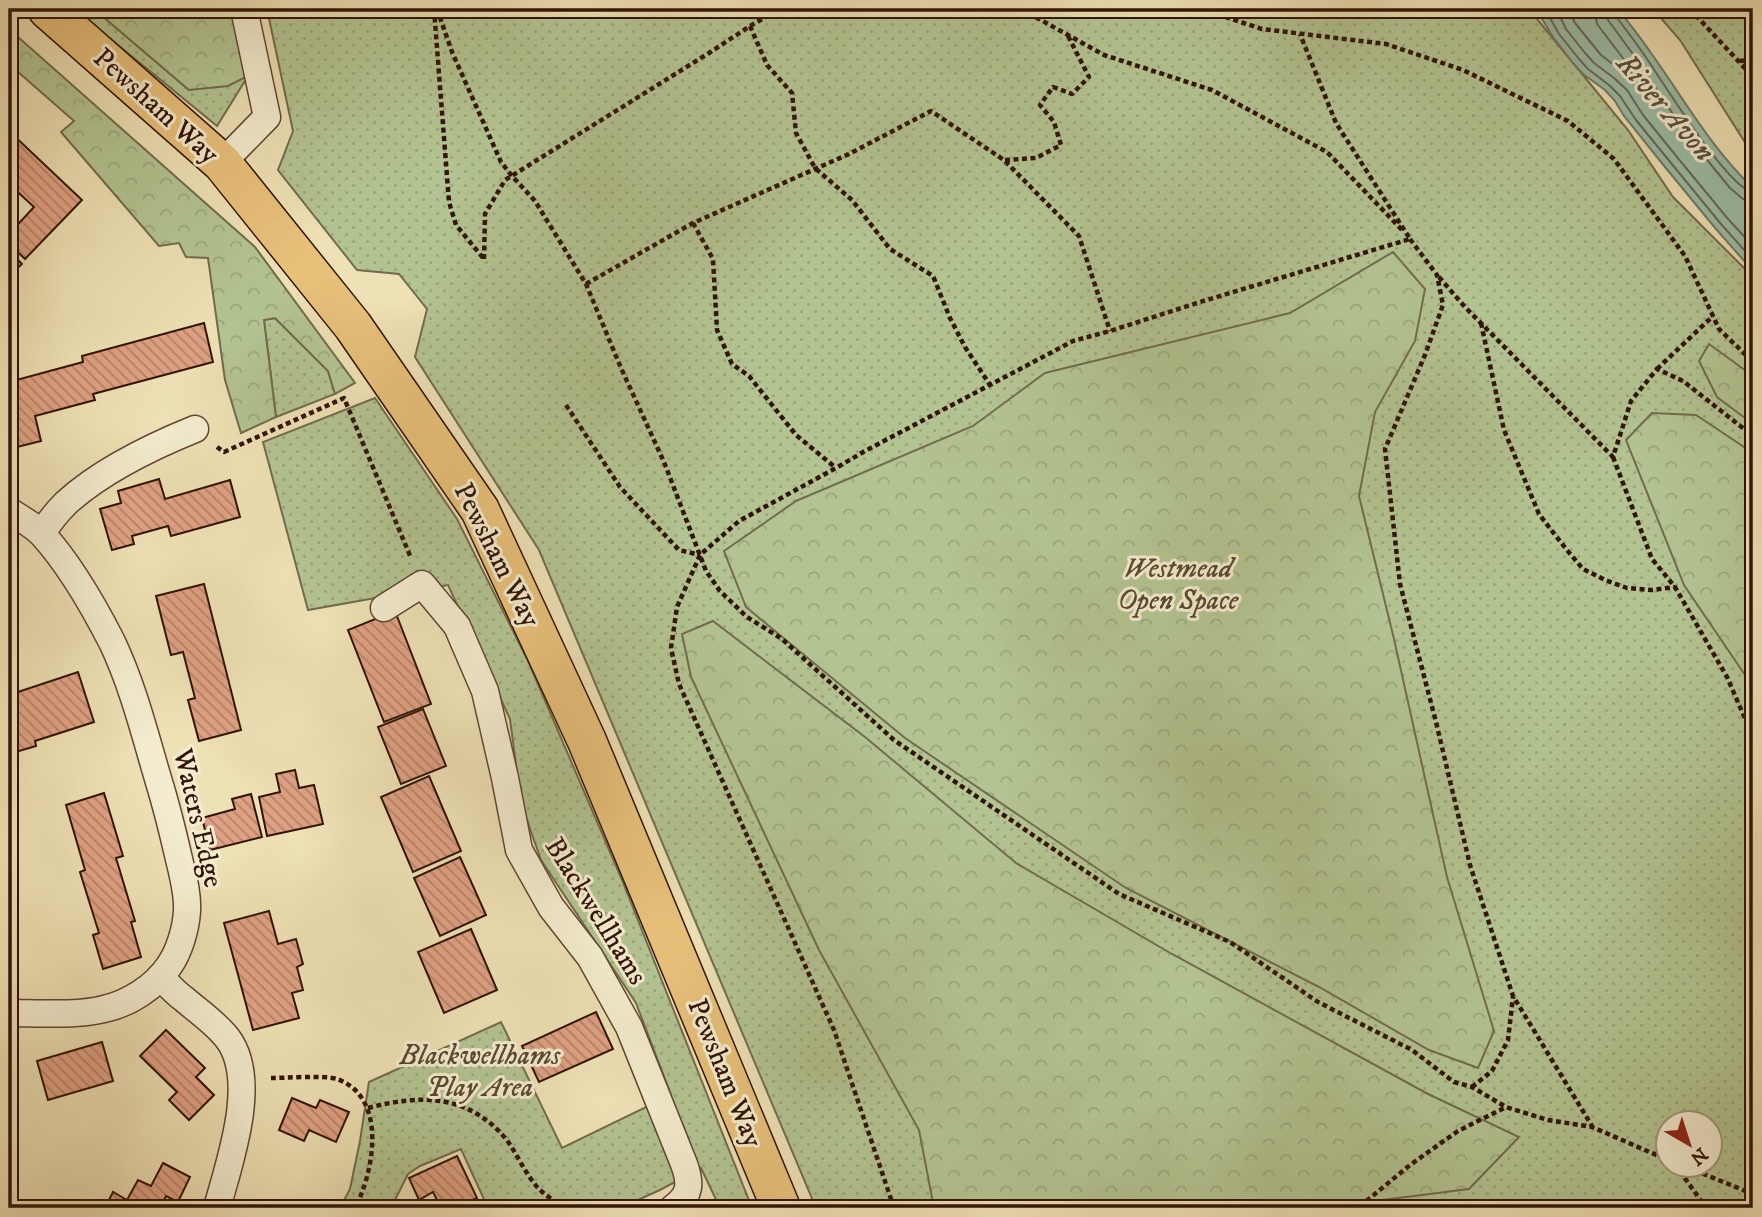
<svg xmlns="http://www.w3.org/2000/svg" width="1762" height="1217" font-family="'IM FELL DW Pica',serif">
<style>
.green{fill:url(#green-dots);stroke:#726c4d;stroke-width:2;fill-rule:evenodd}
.forest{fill:url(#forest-crowns);stroke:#726c4d;stroke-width:2}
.water{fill:#9bbea8;stroke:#717a68;stroke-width:2}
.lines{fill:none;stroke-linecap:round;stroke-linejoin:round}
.shore{stroke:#666958;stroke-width:2}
.building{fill:url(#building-back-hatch);stroke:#311408;stroke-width:2}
.street-casing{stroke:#604733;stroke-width:29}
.primary-casing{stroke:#311408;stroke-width:41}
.path{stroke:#311408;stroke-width:4.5;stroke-dasharray:5 3.5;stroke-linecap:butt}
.street{stroke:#f4eccf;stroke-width:26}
.primary{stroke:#e7c07a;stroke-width:38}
.labels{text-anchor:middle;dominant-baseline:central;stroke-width:6;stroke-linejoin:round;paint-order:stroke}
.street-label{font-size:28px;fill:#311408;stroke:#f4eccf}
.park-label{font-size:28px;font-style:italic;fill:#584931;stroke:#f4eccf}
.water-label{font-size:30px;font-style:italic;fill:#565040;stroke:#f4eccf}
</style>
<defs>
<pattern id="green-dots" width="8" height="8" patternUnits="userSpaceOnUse" patternTransform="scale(1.75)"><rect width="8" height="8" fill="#b3c492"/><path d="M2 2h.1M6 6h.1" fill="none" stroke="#9aa87c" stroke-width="1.8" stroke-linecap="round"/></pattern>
<pattern id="forest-crowns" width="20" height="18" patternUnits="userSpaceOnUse" patternTransform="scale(1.75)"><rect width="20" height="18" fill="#b3c492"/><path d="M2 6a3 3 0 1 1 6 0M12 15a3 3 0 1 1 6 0" fill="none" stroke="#9aa87c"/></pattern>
<pattern id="building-back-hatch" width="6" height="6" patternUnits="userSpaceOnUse" patternTransform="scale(1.75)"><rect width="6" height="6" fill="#dfa183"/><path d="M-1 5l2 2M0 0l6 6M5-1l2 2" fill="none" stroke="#b58269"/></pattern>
</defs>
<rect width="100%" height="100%" fill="#eee1b5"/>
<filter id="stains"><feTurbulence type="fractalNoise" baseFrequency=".00286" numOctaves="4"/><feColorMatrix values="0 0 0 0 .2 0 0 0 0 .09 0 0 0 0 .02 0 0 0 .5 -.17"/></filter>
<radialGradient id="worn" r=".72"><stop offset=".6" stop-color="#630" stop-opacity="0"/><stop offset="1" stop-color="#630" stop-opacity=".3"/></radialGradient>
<!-- green -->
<g class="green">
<polygon points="74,9 94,9 189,90 248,76 217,126"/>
<path d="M267,9H1529L1628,130L1673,197L1753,277V1208H816L539,550L415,357L427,309L399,274L357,270L278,170L293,131ZM1668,1122H1710V1164H1668Z"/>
<polygon points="1653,9 1753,9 1753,155 1680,40"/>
<polygon points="275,318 328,371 335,394 276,417 264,320"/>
<polygon points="375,398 457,519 528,661 622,880 752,1208 720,1208 701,1168 660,1190 620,1208 488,1208 461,1149 420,1166 408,1174 391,1208 340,1208 350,1189 360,1141 369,1082 501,1022 562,1148 671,1095 636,1003 541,860 521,803 510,719 448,585 308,610 263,442"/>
</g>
<!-- forest -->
<g class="forest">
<polygon points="94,9 234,9 248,76 228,86 189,90"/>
<polygon points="9,29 255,247 355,383 335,394 328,371 275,318 264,320 276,417 241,433 225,380 208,258 186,257 179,243 159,246 61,132 74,121 9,64"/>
<polygon points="1393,252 1425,289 1415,341 1375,412 1359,496 1394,639 1447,877 1494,1031 1478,1068 1429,1050 1319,987 1126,888 905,738 746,607 724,551 796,501 973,426 1045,373 1290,313"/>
<polygon points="1709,344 1753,376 1753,424 1717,397 1699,361"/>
<polygon points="1652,413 1696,415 1753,453 1753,692 1749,681 1684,585 1626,440"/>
<polygon points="713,621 865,737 1016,863 1172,954 1428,1094 1519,1137 1469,1189 1319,1208 934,1208 919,1130 819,950 691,677 682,634"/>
</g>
<!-- water -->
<path class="water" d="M1536,9H1618C1629,23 1641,38 1651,53C1684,99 1711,148 1753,188V271L1716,229L1665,167L1624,116L1615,101L1605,90L1583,74L1573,63L1553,37Z"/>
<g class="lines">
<!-- shore -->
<g class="shore">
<polyline points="1545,9 1559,34 1579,59 1588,69 1609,85 1620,96 1636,120 1671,163 1721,224 1753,260"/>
<polyline points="1556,9 1566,29 1585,53 1594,63 1614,78 1627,90 1643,115 1677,157 1728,219 1753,246"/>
<polyline points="1568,9 1575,23 1601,55 1627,75 1630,75 1632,70 1597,24 1594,9"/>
<polyline points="1605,9 1608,20 1638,61 1686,134 1730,188 1743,199 1753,201"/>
<path d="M1613,9L1615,15C1626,30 1637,44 1647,59C1663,82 1729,190 1753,192"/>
</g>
</g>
<!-- building -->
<g class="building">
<polygon points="9,131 82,200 25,259 9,244 9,234 34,207 9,184"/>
<polygon points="9,250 22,264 9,276"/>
<polygon points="204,323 213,362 93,394 95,400 35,416 41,441 9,449 9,382 83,362 82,356"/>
<polygon points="159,479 165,499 230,480 240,517 171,536 168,526 132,536 134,544 112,550 100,509 121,503 118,491"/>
<polygon points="204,584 241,730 199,741 188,700 195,698 183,652 171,655 156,596"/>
<polygon points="395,611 431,704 384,722 348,630"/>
<polygon points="78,672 94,722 35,741 36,746 9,754 9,720 15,718 9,695"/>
<polygon points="423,709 446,766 401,784 378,727"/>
<polygon points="295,770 299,788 314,785 323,824 267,836 259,797 280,792 276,774"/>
<polygon points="429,776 461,851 413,872 381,797"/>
<polygon points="104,793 123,856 116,858 135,921 131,922 141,957 103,969 93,935 99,933 80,872 85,870 66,805"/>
<polygon points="251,794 262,837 210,850 202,818 235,809 232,799"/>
<polygon points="460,857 486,915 440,936 414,878"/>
<polygon points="269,911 278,944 296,939 303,964 297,967 303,990 292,993 299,1018 253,1030 224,923"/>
<polygon points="471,929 497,990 444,1013 418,952"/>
<polygon points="596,1012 613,1049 539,1082 522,1046"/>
<polygon points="166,1030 205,1068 196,1077 214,1095 189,1120 169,1100 177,1092 140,1056"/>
<polygon points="102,1042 113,1081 48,1100 37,1061"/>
<polygon points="292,1098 316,1108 320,1100 349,1112 336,1142 309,1130 304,1141 279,1130"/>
<polygon points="457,1156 477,1198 455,1208 441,1208 433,1192 419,1200 409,1178"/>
<polygon points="163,1163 190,1177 178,1202 166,1196 160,1208 105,1208 113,1192 127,1200 138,1180 151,1186"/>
</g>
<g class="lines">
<defs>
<g id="street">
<polyline points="222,163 267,117 244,9"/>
<path d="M9,511C20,518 35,526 43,535C71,566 93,605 112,642C133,686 145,735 159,782C167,808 173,833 179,859C183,876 188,894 187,911C186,929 179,952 169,966C155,987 128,1004 104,1009C77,1016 36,1013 9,1013"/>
<path d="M42,533C49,522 57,512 66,503C100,472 153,446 195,429"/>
<path d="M384,608L422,584L457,626L485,691L505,778L519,850L551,907L590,957L629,1027L684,1164C691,1183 691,1195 673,1208"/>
<path d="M160,977C168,984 175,993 184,999C199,1012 216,1023 228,1039C259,1081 229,1163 217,1208"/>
</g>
<polyline id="primary" points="47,9 222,163 353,326 480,510 587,741 781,1208"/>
</defs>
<!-- street casing -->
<use href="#street" class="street-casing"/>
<!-- primary casing -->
<use href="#primary" class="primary-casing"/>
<!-- path -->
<g class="path">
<polyline points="434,9 449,202 456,225 484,259"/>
<polyline points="437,9 452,52 501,162 512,176 535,201 586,284 621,368 664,462 706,571 720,591 747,617 782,639 894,740 1119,894 1230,942 1318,1002 1412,1050 1454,1082 1472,1087 1506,1107 1548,1120 1592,1127 1668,1160"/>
<polyline points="1021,9 1104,55 1212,90 1327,152 1404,232"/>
<polyline points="1201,9 1262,29 1386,44 1463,70 1568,121 1614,159 1685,256 1719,329 1753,362"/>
<polyline points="1690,9 1753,77"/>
<polyline points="750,26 767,65 792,93 796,133 815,168 852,200 890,249 933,276 950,318 965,347 990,385"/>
<polyline points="1740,61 1753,60"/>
<polyline points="1005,160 1036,158 1061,145 1054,122 1040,105 1053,87 1072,94 1089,77 1068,36"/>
<polyline points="693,223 713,259 717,330 732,364 749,376 796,435 836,468"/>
<polyline points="1410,239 1437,275 1443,305 1425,355 1385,449 1400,584 1436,722 1470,865 1513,996 1592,1126"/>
<polyline points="484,259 485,214 505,180 709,53 750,26 780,9"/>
<polyline points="1439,277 1464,306 1613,457 1631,401 1657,369 1683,381 1753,436"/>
<polyline points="586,284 693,223 849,154 931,111 1004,160 1079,236 1110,331"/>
<polyline points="1481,323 1504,430 1539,514 1566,549 1583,569 1605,580 1627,588 1652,590 1675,587"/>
<polyline points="1657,369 1713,316"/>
<polyline points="566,405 620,487 679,550 700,555"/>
<polyline points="217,447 224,452 344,398 411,558"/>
<polyline points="1613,457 1652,559 1675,587 1727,677 1753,737"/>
<path d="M271,1078C285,1078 326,1075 337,1079C388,1097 374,1172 355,1208"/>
<polyline points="1472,1087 1492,1071 1508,1040 1513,997"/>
<path d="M368,1108C421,1094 468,1094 506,1139C518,1155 525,1174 539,1189C546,1196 556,1202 565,1208"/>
<polyline points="1675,1164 1706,1208"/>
<polyline points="1679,1164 1753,1194"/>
<polyline points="894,1208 834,1030 679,684 671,648 677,607 700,555 739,521 836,468 865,451 1073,341 1110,331 1200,302 1410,239 1336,123 1300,34"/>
<polyline points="1351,1208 1364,1203 1410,1165 1458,1131 1506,1107"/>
</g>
<!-- street -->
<use href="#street" class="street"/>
<!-- primary -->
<use href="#primary" class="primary"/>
</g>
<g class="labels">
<!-- street labels -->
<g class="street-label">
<text transform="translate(156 106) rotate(42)">Pewsham Way</text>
<text transform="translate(497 555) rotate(63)">Pewsham Way</text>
<text transform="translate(198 818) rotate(77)">Waters Edge</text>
<text transform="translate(596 911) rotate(58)">Blackwellhams</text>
<text transform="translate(725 1073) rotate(68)">Pewsham Way</text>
</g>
<!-- park labels -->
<g class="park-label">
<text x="1178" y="568">Westmead<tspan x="1178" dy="32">Open Space</tspan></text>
<text x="480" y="1055">Blackwellhams<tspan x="480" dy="32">Play Area</tspan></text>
</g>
<!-- water labels -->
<g class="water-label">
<text transform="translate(1665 108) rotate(49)">River Avon</text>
</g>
</g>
<!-- margin -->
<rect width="1762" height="1217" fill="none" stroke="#eee1b5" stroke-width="35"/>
<rect x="10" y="10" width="1741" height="1196" fill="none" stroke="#311408" stroke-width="3.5"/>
<rect x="18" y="18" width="1727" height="1182" fill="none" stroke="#311408" stroke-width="2"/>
<!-- north arrow -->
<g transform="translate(1689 1144) rotate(141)"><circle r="33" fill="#f4eccf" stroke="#a6967f" stroke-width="2"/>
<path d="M0-5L12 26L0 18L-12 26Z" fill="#8f2418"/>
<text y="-10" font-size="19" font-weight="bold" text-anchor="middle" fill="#311408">N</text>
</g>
<rect width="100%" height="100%" filter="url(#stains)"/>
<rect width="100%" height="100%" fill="url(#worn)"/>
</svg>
